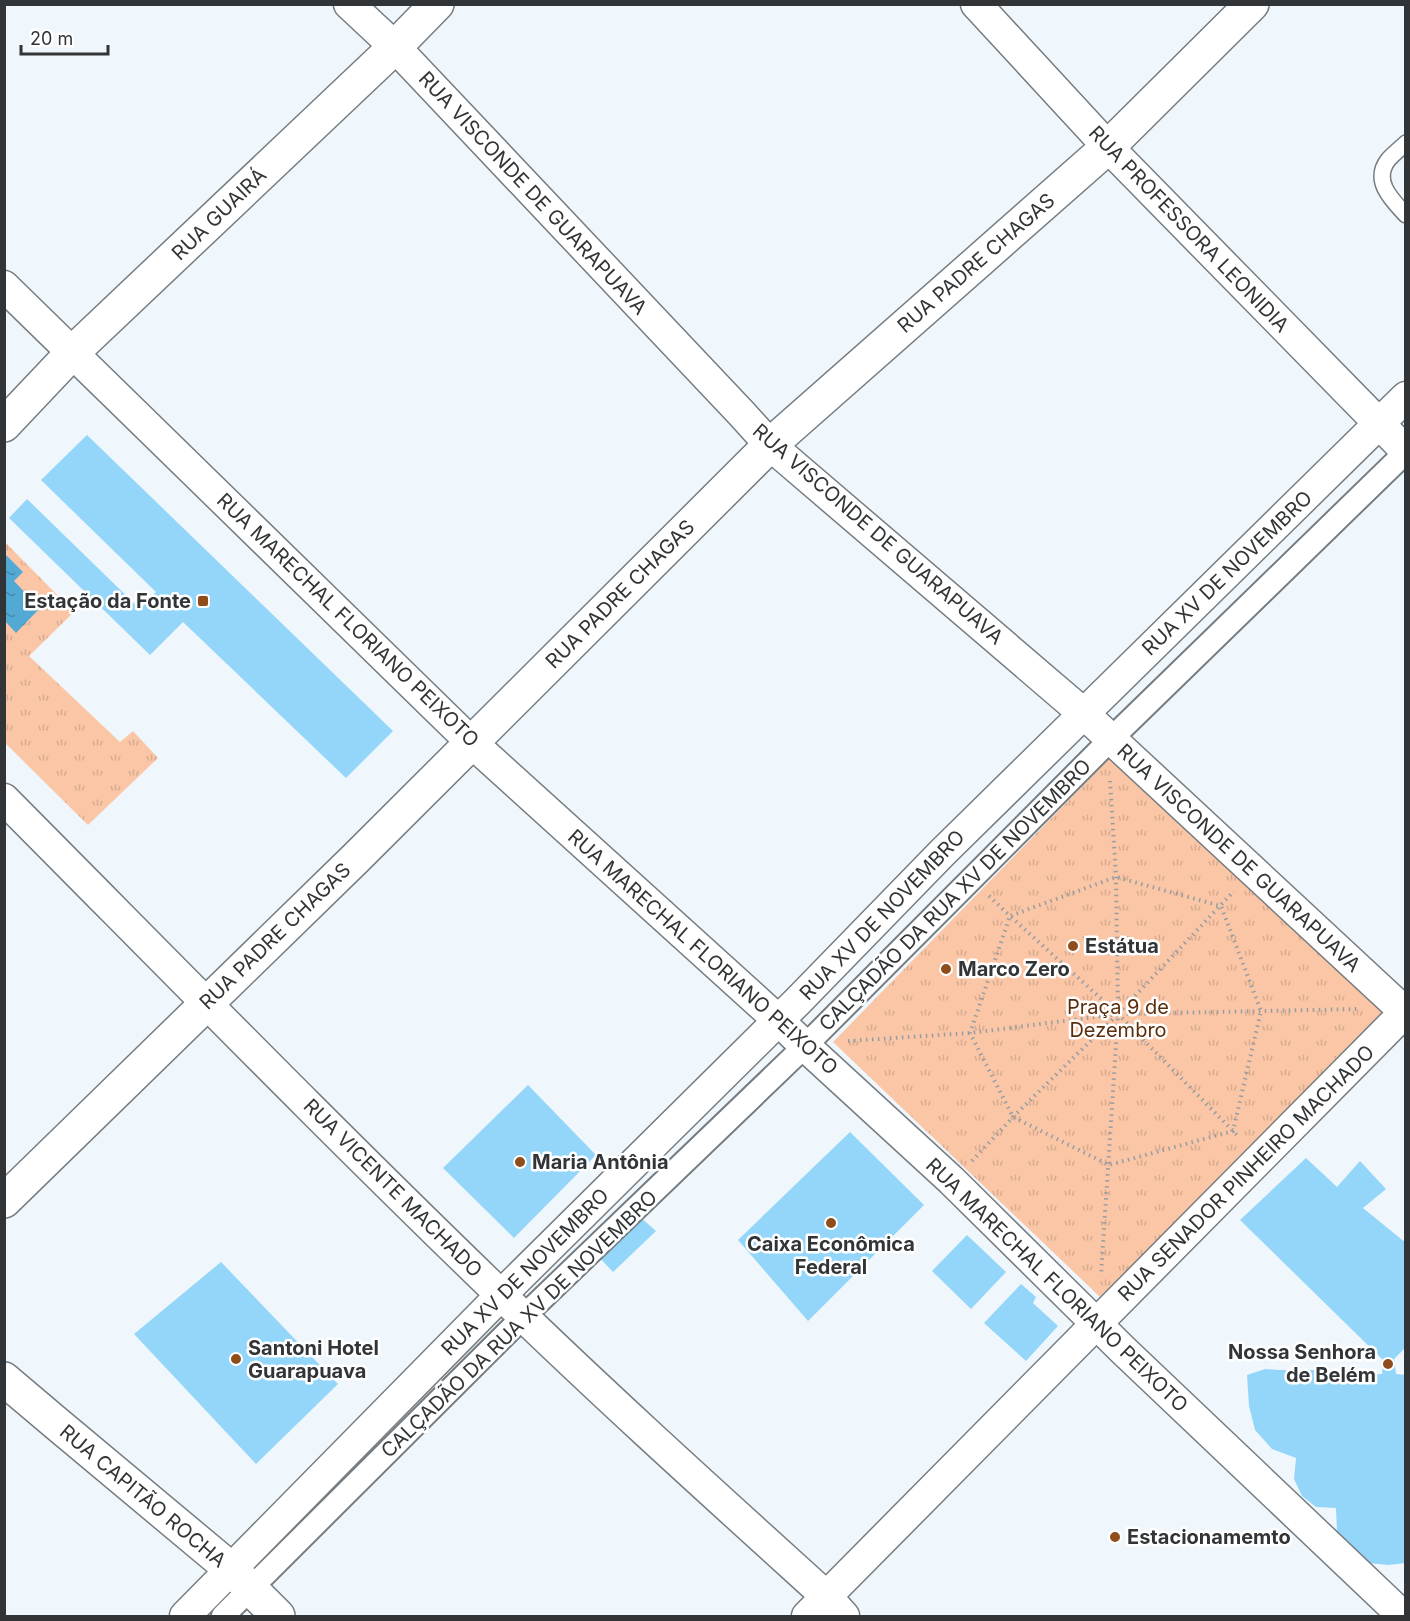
<svg xmlns="http://www.w3.org/2000/svg" width="1410" height="1621" font-family="Inter,sans-serif">
<style>
.grass{fill:url(#grass-tufts)}
.water{fill:url(#water-ripples)}
.building{fill:#94d6f9}
.lines{fill:none;stroke-linecap:round;stroke-linejoin:round}
.service-casing{stroke:#767d82;stroke-width:18}
.pedestrian-casing{stroke:#767d82;stroke-width:26}
.minor-casing{stroke:#767d82;stroke-width:33}
.tertiary-casing{stroke:#767d82;stroke-width:36}
.path{stroke:#989da1;stroke-width:4;stroke-dasharray:1.5 4.5;stroke-linecap:butt}
.service{stroke:#fff;stroke-width:15}
.pedestrian{stroke:#fff;stroke-width:22}
.minor{stroke:#fff;stroke-width:30}
.tertiary{stroke:#fff;stroke-width:33}
.poi-dot{fill:#8f4d1b;stroke:#fff;stroke-width:2}
.labels{text-anchor:middle;dominant-baseline:central;stroke-width:5;stroke-linejoin:round;paint-order:stroke}
.street-label{font-size:20px;fill:#323537;stroke:#fff}
.poi-label{font-size:20px;font-weight:bold;fill:#323537;stroke:#fff;text-anchor:start}
.park-label{font-size:20px;fill:#5c2f0c;stroke:#fff}
</style>
<defs>
<pattern id="grass-tufts" width="24" height="20" patternUnits="userSpaceOnUse" patternTransform="scale(1.5)"><rect width="24" height="20" fill="#fac6a6"/><path d="M3 7l-1-3M5 7V3M7 7l1-3M15 17l-1-3M17 17v-4M19 17l1-3" fill="none" stroke="#d7ab90"/></pattern>
<pattern id="water-ripples" width="26" height="14" patternUnits="userSpaceOnUse" patternTransform="scale(1.5)"><rect width="26" height="14" fill="#52a9d3"/><path d="M2 4q2-2 4 0t4 0M15 11q2-2 4 0t4 0" fill="none" stroke="#458aac"/></pattern>
</defs>
<rect width="100%" height="100%" fill="#eff7fc"/>
<!-- grass -->
<g class="grass">
<polygon points="4,541 74,612 29,656 120,742 133,731 158,758 88,825 5,743"/>
<polygon points="1109,759 1387,1008 1256,1146 1100,1297 833,1042"/>
</g>
<!-- water -->
<polygon class="water" points="5,554 23,572 14,581 40,608 16,633 5,621"/>
<!-- building -->
<g class="building">
<polygon points="87,435 393,731 346,778 183,622 150,655 9,518 27,499 140,609 156,592 41,480"/>
<polygon points="528,1085 596,1155 514,1238 443,1168"/>
<polygon points="850,1132 924,1205 808,1321 738,1240"/>
<polygon points="1306,1158 1337,1187 1360,1161 1386,1189 1363,1208 1406,1243 1406,1347 1394,1359 1396,1374 1406,1375 1406,1563 1389,1565 1367,1563 1351,1550 1337,1533 1336,1508 1316,1507 1302,1496 1294,1479 1296,1458 1272,1449 1255,1430 1249,1406 1247,1375 1265,1369 1280,1370 1333,1370 1363,1375 1382,1374 1383,1360 1240,1220"/>
<polygon points="639,1216 656,1231 613,1272 596,1254"/>
<polygon points="967,1235 1006,1272 971,1309 932,1271"/>
<polygon points="221,1262 338,1384 256,1464 134,1334"/>
<polygon points="1021,1284 1036,1297 1033,1303 1058,1326 1026,1361 984,1323"/>
</g>
<g class="lines">
<defs>
<path id="service" d="M1406,143C1400,149 1393,154 1388,160C1372,181 1392,200 1406,215"/>
<polyline id="pedestrian" points="223,1616 523,1317 805,1046 1111,739 1406,452"/>
<g id="minor">
<polyline points="349,4 395,47 742,414 770,445 1083,713 1406,1013"/>
<polyline points="976,4 1108,147 1406,451"/>
<polyline points="4,286 471,742 778,1020 805,1046 951,1180 1123,1350 1403,1616"/>
<path d="M4,799C169,965 333,1133 502,1296C608,1399 718,1498 827,1597L844,1616"/>
<polyline points="185,1616 501,1295 798,1001 942,853 1406,397"/>
<polyline points="807,1616 1406,1011"/>
</g>
<g id="tertiary">
<polyline points="4,425 73,352 395,47 437,4"/>
<polyline points="4,1201 356,858 770,445 1108,147 1252,4"/>
<polyline points="4,1379 56,1423 232,1570 278,1616"/>
</g>
</defs>
<!-- service casing -->
<use href="#service" class="service-casing"/>
<!-- pedestrian casing -->
<use href="#pedestrian" class="pedestrian-casing"/>
<!-- minor casing -->
<use href="#minor" class="minor-casing"/>
<!-- tertiary casing -->
<use href="#tertiary" class="tertiary-casing"/>
<!-- path -->
<g class="path">
<polyline points="1110,781 1116,877 1118,1014 1234,891"/>
<polyline points="989,896 1010,916 1116,877 1221,906 1261,1011 1233,1131 1109,1165 1013,1117 970,1033 1010,916 1118,1014 1233,1131 1239,1137"/>
<polyline points="848,1041 970,1033 1118,1014 1101,1276"/>
<polyline points="972,1161 1013,1117 1118,1014 1357,1009"/>
</g>
<!-- service -->
<use href="#service" class="service"/>
<!-- pedestrian -->
<use href="#pedestrian" class="pedestrian"/>
<!-- minor -->
<use href="#minor" class="minor"/>
<!-- tertiary -->
<use href="#tertiary" class="tertiary"/>
</g>
<!-- markers -->
<g class="poi-dot">
<rect x="197" y="595" width="12" height="12" rx="3"/>
<circle cx="1073" cy="946" r="6"/>
<circle cx="946" cy="969" r="6"/>
<circle cx="520" cy="1162" r="6"/>
<circle cx="831" cy="1223" r="6"/>
<circle cx="236" cy="1359" r="6"/>
<circle cx="1388" cy="1364" r="6"/>
<circle cx="1115" cy="1537" r="6"/>
</g>
<g class="labels">
<!-- street labels -->
<g class="street-label">
<text transform="translate(533 193) rotate(47)">RUA VISCONDE DE GUARAPUAVA</text>
<text transform="translate(219 214) rotate(-44)">RUA GUAIRÁ</text>
<text transform="translate(1189 229) rotate(46)">RUA PROFESSORA LEONIDIA</text>
<text transform="translate(976 263) rotate(-41)">RUA PADRE CHAGAS</text>
<text transform="translate(878 534) rotate(41)">RUA VISCONDE DE GUARAPUAVA</text>
<text transform="translate(1227 573) rotate(-44)">RUA XV DE NOVEMBRO</text>
<text transform="translate(620 594) rotate(-45)">RUA PADRE CHAGAS</text>
<text transform="translate(348 620) rotate(44)">RUA MARECHAL FLORIANO PEIXOTO</text>
<text transform="translate(1239 858) rotate(43)">RUA VISCONDE DE GUARAPUAVA</text>
<text transform="translate(955 895) rotate(-45)">CALÇADÃO DA RUA XV DE NOVEMBRO</text>
<text transform="translate(882 915) rotate(-46)">RUA XV DE NOVEMBRO</text>
<text transform="translate(275 936) rotate(-44)">RUA PADRE CHAGAS</text>
<text transform="translate(703 952) rotate(42)">RUA MARECHAL FLORIANO PEIXOTO</text>
<text transform="translate(1246 1173) rotate(-45)">RUA SENADOR PINHEIRO MACHADO</text>
<text transform="translate(393 1188) rotate(45)">RUA VICENTE MACHADO</text>
<text transform="translate(525 1272) rotate(-45)">RUA XV DE NOVEMBRO</text>
<text transform="translate(1057 1285) rotate(44)">RUA MARECHAL FLORIANO PEIXOTO</text>
<text transform="translate(519 1324) rotate(-44)">CALÇADÃO DA RUA XV DE NOVEMBRO</text>
<text transform="translate(143 1496) rotate(40)">RUA CAPITÃO ROCHA</text>
</g>
<!-- poi labels -->
<g class="poi-label">
<text x="191" y="601" text-anchor="end">Estação da Fonte</text>
<text x="1085" y="946">Estátua</text>
<text x="958" y="969">Marco Zero</text>
<text x="532" y="1162">Maria Antônia</text>
<text x="831" y="1244" text-anchor="middle">Caixa Econômica<tspan x="831" dy="23">Federal</tspan></text>
<text x="248" y="1348">Santoni Hotel<tspan x="248" dy="23">Guarapuava</tspan></text>
<text x="1376" y="1352" text-anchor="end">Nossa Senhora<tspan x="1376" dy="23">de Belém</tspan></text>
<text x="1127" y="1537">Estacionamemto</text>
</g>
<!-- park labels -->
<g class="park-label">
<text x="1118" y="1007">Praça 9 de<tspan x="1118" dy="23">Dezembro</tspan></text>
</g>
</g>
<!-- border -->
<rect width="1410" height="1621" fill="none" stroke="#323537" stroke-width="12"/>
<!-- scale -->
<path d="M21 45v9h87v-9" fill="none" stroke="#323537" stroke-width="3"/>
<text x="30" y="45" font-size="18" fill="#323537" stroke="#ffffff" stroke-width="4.5" paint-order="stroke">20 m</text>
</svg>
